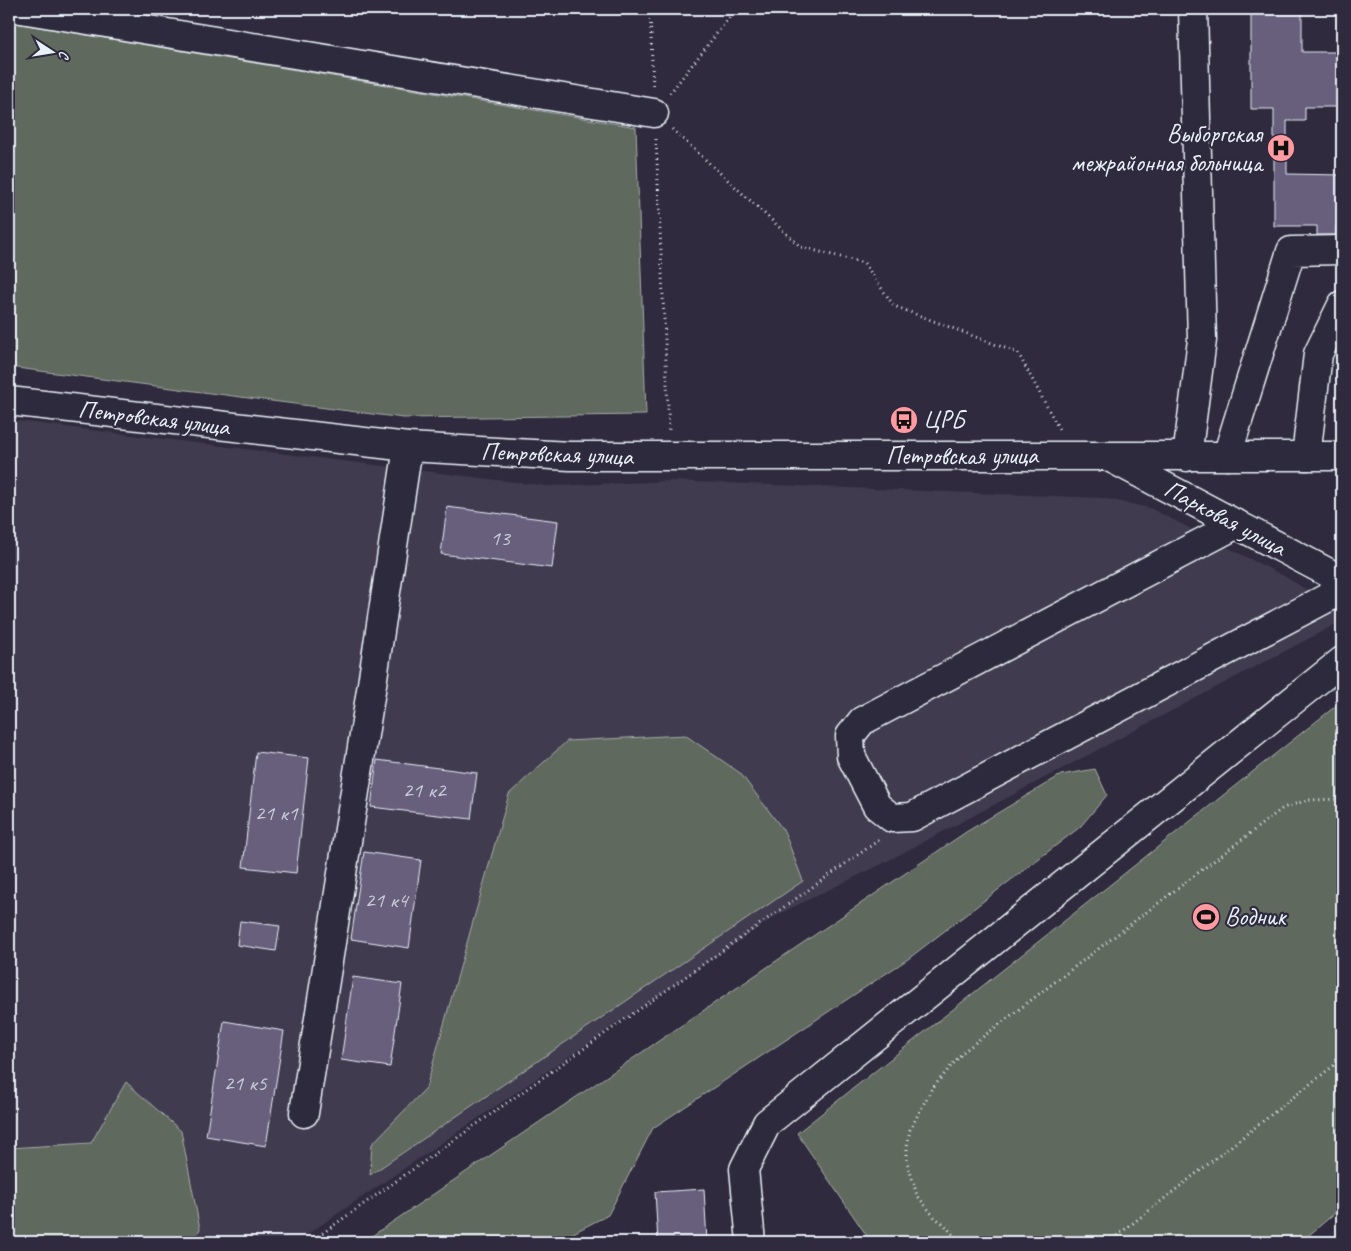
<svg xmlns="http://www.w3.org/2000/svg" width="1351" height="1251" font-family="Caveat,sans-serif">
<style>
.built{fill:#403a50}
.green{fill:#60695d;stroke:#a4adaa}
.building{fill:#685f7d;stroke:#e8f1f8}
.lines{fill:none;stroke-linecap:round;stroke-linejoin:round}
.minor-casing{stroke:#e8f1f8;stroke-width:31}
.path{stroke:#e8f1f8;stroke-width:3;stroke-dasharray:1 4;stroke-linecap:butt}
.minor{stroke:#2f2a3d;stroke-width:28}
.labels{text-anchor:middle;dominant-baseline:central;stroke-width:4.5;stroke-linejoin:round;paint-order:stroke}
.number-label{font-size:22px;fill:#c8ccd9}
.poi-label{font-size:25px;fill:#e8f1f8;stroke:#2f2a3d;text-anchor:start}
.street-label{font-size:25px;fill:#e8f1f8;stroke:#2f2a3d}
</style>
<rect width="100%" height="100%" fill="#2f2a3d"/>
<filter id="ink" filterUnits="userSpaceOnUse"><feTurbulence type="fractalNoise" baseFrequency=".02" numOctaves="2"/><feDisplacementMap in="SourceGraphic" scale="10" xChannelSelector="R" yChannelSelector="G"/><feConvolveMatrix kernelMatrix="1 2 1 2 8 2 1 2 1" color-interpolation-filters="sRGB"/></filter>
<g filter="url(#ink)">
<!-- built -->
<polygon class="built" points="9,420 547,486 672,481 1103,498 1150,508 1284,576 1342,611 1342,621 878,866 779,914 296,1242 9,1242"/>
<!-- green -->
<g class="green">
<polygon points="9,22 636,127 646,415 403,418 9,367"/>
<polygon points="1342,701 1342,1207 1301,1242 871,1242 797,1133"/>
<polygon points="685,735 740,773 784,831 803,881 370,1175 372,1144 426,1088 509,794 567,741"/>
<polygon points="1095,769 1107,795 1080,827 908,959 653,1128 608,1215 556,1242 363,1242 966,832 1061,775"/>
<polygon points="126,1082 181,1131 200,1229 192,1242 9,1242 9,1148 91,1143"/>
</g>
<!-- building -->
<g class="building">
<polygon points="1251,9 1302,9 1302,52 1342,52 1342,107 1305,107 1305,121 1287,121 1287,174 1342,175 1342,226 1336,226 1336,235 1317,235 1317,226 1274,226 1274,109 1251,109"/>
<polygon points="447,507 558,521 552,568 441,554"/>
<polygon points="256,752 309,758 296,873 243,867"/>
<polygon points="377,760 477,773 471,819 371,807"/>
<polygon points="364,852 421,860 409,948 351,939"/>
<polygon points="240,921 280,926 276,951 237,945"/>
<polygon points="353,977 402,984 390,1067 341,1060"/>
<polygon points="224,1021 284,1031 266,1146 206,1136"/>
<polygon points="704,1189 707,1242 658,1242 655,1192"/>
</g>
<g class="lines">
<defs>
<g id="minor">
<polyline points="21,9 654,113"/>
<polyline points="9,401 408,447 570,456 1342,456"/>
<polyline points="1227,456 1291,251 1342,250"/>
<polyline points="1306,456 1318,354 1342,305"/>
<polyline points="1187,457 1202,340 1193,9"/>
<polyline points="1111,458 1342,580"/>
<polyline points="1237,524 862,721 850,736 851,756 877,806 892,818 912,817 1342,590"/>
<polyline points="304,1113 372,684 408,447"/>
<polyline points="751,1242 744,1169 767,1123 1342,661"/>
</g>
</defs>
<!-- minor casing -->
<use href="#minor" class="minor-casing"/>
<!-- path -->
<g class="path">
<polyline points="650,9 653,88"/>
<polyline points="670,93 736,9"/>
<polyline points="672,129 801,247 864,263 894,306 1018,353 1059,429"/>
<polyline points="1222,138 1256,137"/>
<polyline points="656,139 669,430"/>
<polyline points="310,1242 879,840"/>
<polyline points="959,1242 944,1224 935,1218 917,1195 907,1161 907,1146 910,1130 931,1090 963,1052 1283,808 1308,800 1342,799"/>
<polyline points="1109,1242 1342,1059"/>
</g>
<!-- minor -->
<use href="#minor" class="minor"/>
</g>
</g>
<!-- icons -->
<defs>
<symbol id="hospital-disc" viewBox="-11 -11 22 22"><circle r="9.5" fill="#ff9aa2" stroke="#2f2a3d"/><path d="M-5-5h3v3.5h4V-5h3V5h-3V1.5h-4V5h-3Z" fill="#111"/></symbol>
<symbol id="bus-disc" viewBox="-11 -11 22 22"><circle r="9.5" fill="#ff9aa2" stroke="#2f2a3d"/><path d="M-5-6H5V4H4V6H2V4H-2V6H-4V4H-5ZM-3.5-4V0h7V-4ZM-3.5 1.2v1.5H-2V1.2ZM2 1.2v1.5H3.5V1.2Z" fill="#111"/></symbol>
<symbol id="stadium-disc" viewBox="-11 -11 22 22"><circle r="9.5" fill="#ff9aa2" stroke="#2f2a3d"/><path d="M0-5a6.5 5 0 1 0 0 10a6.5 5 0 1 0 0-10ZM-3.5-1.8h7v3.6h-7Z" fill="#111"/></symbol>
</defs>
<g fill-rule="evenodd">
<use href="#hospital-disc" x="1265" y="132" width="32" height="32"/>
<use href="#bus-disc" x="888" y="404" width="32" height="32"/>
<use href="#stadium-disc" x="1190" y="901" width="32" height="32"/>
</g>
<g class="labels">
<!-- number labels -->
<g class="number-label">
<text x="500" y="538">13</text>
<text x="424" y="790">21 к2</text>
<text x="276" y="813">21 к1</text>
<text x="386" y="900">21 к4</text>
<text x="245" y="1083">21 к5</text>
</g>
<!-- poi labels -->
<g class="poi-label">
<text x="1262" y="134" text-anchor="end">Выборгская<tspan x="1262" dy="29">межрайонная больница</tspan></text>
<text x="923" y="420">ЦРБ</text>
<text x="1225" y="917">Водник</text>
</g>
<!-- street labels -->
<g class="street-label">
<text transform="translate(154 418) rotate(7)">Петровская улица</text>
<text transform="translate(557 454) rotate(2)">Петровская улица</text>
<text x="962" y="456">Петровская улица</text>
<text transform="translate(1225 518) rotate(28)">Парковая улица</text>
</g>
</g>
<!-- margin -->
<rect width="1351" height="1251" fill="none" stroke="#2f2a3d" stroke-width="30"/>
<rect x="15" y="15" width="1321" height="1221" fill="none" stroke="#e8f1f8" stroke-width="2" filter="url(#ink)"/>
<!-- north arrow -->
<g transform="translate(52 52) rotate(102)" stroke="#2f2a3d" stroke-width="4" paint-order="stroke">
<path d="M0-4L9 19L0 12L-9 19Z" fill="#e8f1f8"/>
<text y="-8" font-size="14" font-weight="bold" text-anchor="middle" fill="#e8f1f8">С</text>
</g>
</svg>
